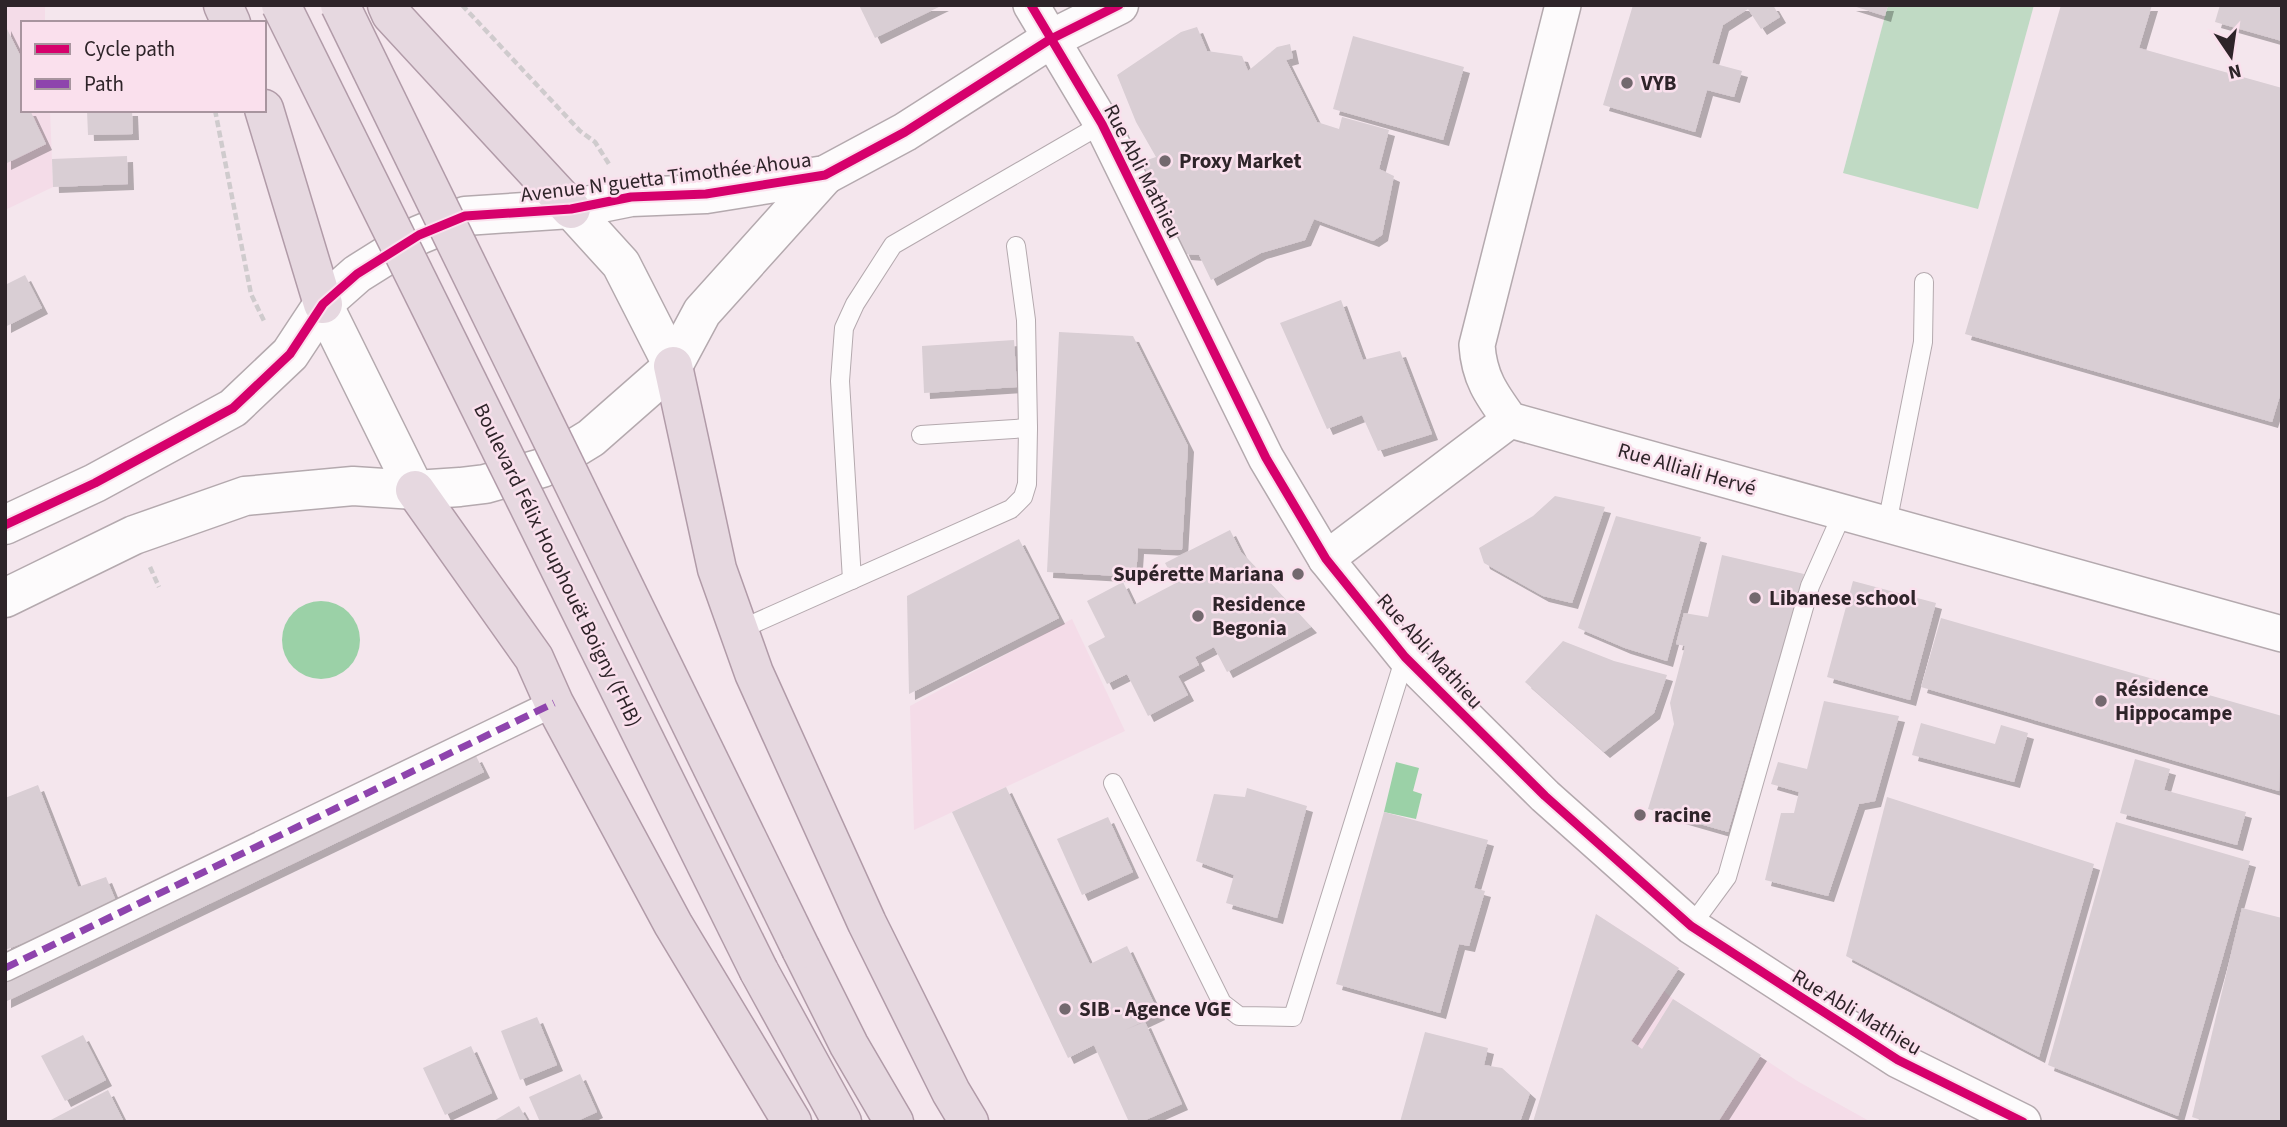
<svg xmlns="http://www.w3.org/2000/svg" width="2287" height="1127" font-family="'Source Sans 3',sans-serif">
<style>
.built{fill:#f4dce8}
.green{fill:#c0dac4}
.water{fill:#9bd1a7}
.building{fill:#d9ced4;filter:url(#shadow)}
.lines{fill:none;stroke-linecap:round;stroke-linejoin:round}
.service-casing{stroke:#b4a9ae;stroke-width:20}
.pedestrian-casing{stroke:#b4a9ae;stroke-width:29}
.minor-casing{stroke:#b4a9ae;stroke-width:38}
.tertiary-casing{stroke:#b4a9ae;stroke-width:41}
.trunk-casing{stroke:#b19ba8;stroke-width:41}
.path{stroke:#cfcbcd;stroke-width:4.5;stroke-dasharray:7 3.5;stroke-linecap:butt}
.service{stroke:#fdfbfc;stroke-width:18}
.pedestrian{stroke:#fdfbfc;stroke-width:26}
.minor{stroke:#fdfbfc;stroke-width:35}
.tertiary{stroke:#fdfbfc;stroke-width:38}
.trunk{stroke:#e6d8e0;stroke-width:38}
.trunk-bridge-casing{stroke:#b19ba8;stroke-width:41;stroke-linecap:butt}
.trunk-bridge{stroke:#e6d8e0;stroke-width:38}
.quiet{stroke:#8e44ad;stroke-width:7;stroke-dasharray:14 7;stroke-linecap:butt}
.cycleway-casing{stroke:#fae0ed;stroke-width:13}
.cycleway{stroke:#d6006c;stroke-width:9}
.poi-dot{fill:#73686e;stroke:#fae0ed;stroke-width:2.5}
.labels{text-anchor:middle;dominant-baseline:central;stroke-width:5;stroke-linejoin:round;paint-order:stroke}
.poi-label{font-size:21px;font-weight:bold;fill:#2e2429;stroke:#fae0ed;text-anchor:start}
.street-label{font-size:21px;fill:#2e2429;stroke:#fae0ed}
</style>
<defs>
<filter id="shadow"><feDropShadow dx="6" dy="6" stdDeviation="0" flood-color="#0004"/></filter>
</defs>
<rect width="100%" height="100%" fill="#f4e6ed"/>
<!-- built -->
<g class="built">
<polygon points="5,5 45,5 45,23 23,23 23,110 50,110 53,187 5,210"/>
<polygon points="1072,619 1125,731 914,830 910,706"/>
<polygon points="1596,914 1679,968 1664,991 1673,999 1799,1082 1871,1122 1533,1122"/>
</g>
<!-- green -->
<polygon class="green" points="1888,5 2034,5 1978,209 1843,173"/>
<!-- water -->
<g class="water">
<circle cx="321" cy="640" r="39"/>
<polygon points="1396,762 1419,768 1413,791 1422,794 1416,819 1384,812"/>
</g>
<!-- building -->
<g class="building">
<polygon points="859,5 943,5 875,38"/>
<polygon points="1633,5 1773,5 1780,17 1761,29 1748,9 1723,25 1712,63 1742,71 1734,97 1707,90 1695,132 1603,105"/>
<polygon points="1850,5 1888,5 1885,16"/>
<polygon points="2061,5 2152,5 2139,48 2282,88 2282,389 2272,422 1965,334"/>
<polygon points="2220,5 2282,5 2282,41 2215,22"/>
<polygon points="5,25 23,61 23,110 30,110 46,144 5,164"/>
<polygon points="1197,27 1207,51 1242,56 1248,71 1277,47 1290,44 1293,58 1286,60 1317,122 1339,129 1342,117 1389,130 1379,169 1394,176 1382,235 1373,241 1314,219 1305,240 1261,253 1211,280 1199,255 1185,254 1159,192 1143,196 1129,166 1156,157 1136,122 1117,75 1181,32"/>
<polygon points="1353,36 1464,67 1443,140 1333,109"/>
<polygon points="87,110 132,110 133,134 88,135"/>
<polygon points="127,156 128,184 53,187 52,159"/>
<polygon points="25,275 42,308 5,327 5,285"/>
<polygon points="1341,300 1363,360 1400,351 1432,434 1378,451 1362,415 1327,429 1280,323"/>
<polygon points="1059,332 1133,336 1188,446 1182,550 1138,548 1136,577 1047,572"/>
<polygon points="1014,340 1017,387 924,393 922,346"/>
<polygon points="1555,496 1605,507 1572,603 1543,596 1484,563 1479,548 1533,516"/>
<polygon points="1616,516 1701,537 1667,661 1625,648 1578,628"/>
<polygon points="1230,530 1241,552 1311,627 1227,672 1214,647 1195,657 1199,665 1178,676 1188,695 1148,716 1127,674 1107,684 1088,646 1105,637 1087,601 1123,582 1134,605 1176,583 1165,563"/>
<polygon points="1019,539 1059,618 909,694 907,596"/>
<polygon points="1722,555 1804,574 1728,832 1648,809 1674,724 1670,703 1685,646 1676,644 1684,613 1708,617"/>
<polygon points="1853,581 1936,603 1910,700 1827,677"/>
<polygon points="1941,618 2282,716 2279,791 1921,687"/>
<polygon points="1563,641 1614,661 1667,675 1654,713 1604,752 1525,682"/>
<polygon points="1824,701 1899,716 1875,801 1859,804 1828,896 1765,880 1781,813 1794,813 1799,792 1771,784 1778,762 1807,769"/>
<polygon points="1921,723 1995,744 2001,725 2028,733 2014,782 1912,755"/>
<polygon points="476,756 484,772 5,1002 5,982"/>
<polygon points="2135,759 2170,769 2164,790 2246,812 2237,845 2120,813"/>
<polygon points="38,785 78,887 106,877 118,906 5,950 5,798"/>
<polygon points="1006,787 1090,964 1127,946 1159,1014 1125,1030 1145,1022 1182,1104 1141,1122 1129,1122 1094,1045 1068,1058 952,812"/>
<polygon points="1247,788 1307,806 1277,918 1226,903 1234,875 1196,861 1214,794 1245,797"/>
<polygon points="1887,797 2094,864 2039,1057 1846,956"/>
<polygon points="1384,812 1488,840 1474,888 1485,891 1469,946 1459,944 1440,1013 1336,984"/>
<polygon points="1108,817 1133,872 1082,895 1057,839"/>
<polygon points="2116,822 2250,861 2178,1116 2048,1065"/>
<polygon points="2242,908 2282,918 2282,1122 2207,1122 2192,1117"/>
<polygon points="1596,914 1679,968 1631,1041 1642,1049 1673,999 1761,1055 1718,1122 1533,1122"/>
<polygon points="537,1017 557,1065 520,1080 501,1031"/>
<polygon points="1425,1032 1488,1048 1484,1065 1502,1068 1530,1093 1520,1122 1400,1122"/>
<polygon points="83,1035 106,1080 65,1101 41,1056"/>
<polygon points="471,1046 492,1093 445,1115 423,1068"/>
<polygon points="580,1074 597,1112 575,1122 540,1122 529,1097"/>
<polygon points="108,1090 124,1122 47,1122"/>
<polygon points="519,1106 528,1122 492,1122"/>
</g>
<g class="lines">
<defs>
<g id="service">
<polyline points="921,435 1028,428"/>
<polyline points="1887,524 1923,342 1924,282"/>
<polyline points="852,580 840,381 844,328 855,304 893,245 1102,124"/>
<polyline points="737,631 1011,509 1023,497 1027,484 1028,428 1026,320 1016,246"/>
<polyline points="1113,783 1222,1003 1239,1016 1293,1017 1405,657"/>
<polyline points="1691,926 1727,877 1810,586 1843,512"/>
</g>
<polyline id="pedestrian" points="5,968 554,703"/>
<g id="minor">
<polyline points="1031,5 1102,124 1266,458 1326,559 1405,657 1545,796 1691,926 1898,1060 2023,1122"/>
<path d="M1563,5L1477,345C1479,377 1491,394 1510,420L2282,634"/>
<polyline points="1326,559 1510,420"/>
</g>
<g id="tertiary">
<polyline points="571,209 621,264 673,366"/>
<polyline points="323,304 415,490"/>
<polyline points="5,525 95,483 233,408 290,354 323,304 357,274 419,235 465,216 571,209 631,197 706,194 825,175 905,132 1049,40 1119,5"/>
<polyline points="5,598 134,535 245,496 353,486 415,490 460,487 485,484 542,468 591,438 673,366 702,312 825,175"/>
</g>
<g id="trunk">
<polyline points="223,5 231,23"/>
<polyline points="387,5 391,14 571,209"/>
<polyline points="264,109 323,304"/>
<polyline points="673,366 717,569 754,673 867,923 951,1092 969,1122"/>
<polyline points="415,490 534,658 554,703 673,924 792,1122"/>
<polyline points="801,949 849,1045 894,1122"/>
<polyline points="759,971 842,1122"/>
</g>
</defs>
<!-- service casing -->
<use href="#service" class="service-casing"/>
<!-- pedestrian casing -->
<use href="#pedestrian" class="pedestrian-casing"/>
<!-- minor casing -->
<use href="#minor" class="minor-casing"/>
<!-- tertiary casing -->
<use href="#tertiary" class="tertiary-casing"/>
<!-- trunk casing -->
<use href="#trunk" class="trunk-casing"/>
<!-- path -->
<g class="path">
<polyline points="462,5 580,131 595,142 609,164"/>
<polyline points="215,110 251,294 265,323"/>
<polyline points="150,567 159,587"/>
</g>
<!-- service -->
<use href="#service" class="service"/>
<!-- pedestrian -->
<use href="#pedestrian" class="pedestrian"/>
<!-- minor -->
<use href="#minor" class="minor"/>
<!-- tertiary -->
<use href="#tertiary" class="tertiary"/>
<!-- trunk -->
<use href="#trunk" class="trunk"/>
<defs>
<g id="trunk-bridge">
<polyline points="281,5 759,971"/>
<polyline points="340,5 801,949"/>
</g>
</defs>
<!-- trunk-bridge casing -->
<use href="#trunk-bridge" class="trunk-bridge-casing"/>
<!-- trunk-bridge -->
<use href="#trunk-bridge" class="trunk-bridge"/>
<!-- quiet -->
<polyline class="quiet" points="5,968 554,703"/>
<defs>
<g id="cycleway">
<polyline points="1031,5 1102,124 1266,458 1326,559 1405,657 1545,796 1691,926 1898,1060 2023,1122"/>
<polyline points="5,525 95,483 233,408 290,354 323,304 357,274 419,235 465,216 571,209 631,197 706,194 825,175 905,132 1049,40 1119,5"/>
</g>
</defs>
<!-- cycleway casing -->
<use href="#cycleway" class="cycleway-casing"/>
<!-- cycleway -->
<use href="#cycleway" class="cycleway"/>
</g>
<!-- markers -->
<g class="poi-dot">
<circle cx="1627" cy="83" r="7"/>
<circle cx="1165" cy="161" r="7"/>
<circle cx="1298" cy="574" r="7"/>
<circle cx="1755" cy="598" r="7"/>
<circle cx="1198" cy="616" r="7"/>
<circle cx="2101" cy="701" r="7"/>
<circle cx="1640" cy="815" r="7"/>
<circle cx="1065" cy="1009" r="7"/>
</g>
<g class="labels">
<!-- poi labels -->
<g class="poi-label">
<text x="1641" y="83">VYB</text>
<text x="1179" y="161">Proxy Market</text>
<text x="1284" y="574" text-anchor="end">Supérette Mariana</text>
<text x="1769" y="598">Libanese school</text>
<text x="1212" y="604">Residence<tspan x="1212" dy="24">Begonia</tspan></text>
<text x="2115" y="689">Résidence<tspan x="2115" dy="24">Hippocampe</tspan></text>
<text x="1654" y="815">racine</text>
<text x="1079" y="1009">SIB - Agence VGE</text>
</g>
<!-- street labels -->
<g class="street-label">
<text transform="translate(1143 171) rotate(63)">Rue Abli Mathieu</text>
<text transform="translate(666 177) rotate(-7)">Avenue N'guetta Timothée Ahoua</text>
<text transform="translate(1687 469) rotate(16)">Rue Alliali Hervé</text>
<text transform="translate(558 565) rotate(64)">Boulevard Félix Houphouët Boigny (FHB)</text>
<text transform="translate(1430 651) rotate(48)">Rue Abli Mathieu</text>
<text transform="translate(1857 1012) rotate(31)">Rue Abli Mathieu</text>
</g>
</g>
<!-- border -->
<rect width="2287" height="1127" fill="none" stroke="#2e2429" stroke-width="14"/>
<!-- legend -->
<rect x="21" y="21" width="245" height="91" fill="#fae0ed" stroke="#a8959f" stroke-width="2"/>
<rect x="35" y="44" width="35" height="10" fill="#d6006c" stroke="#a8959f" stroke-width="2"/>
<text x="84" y="56" font-size="21" fill="#2e2429">Cycle path</text>
<rect x="35" y="79" width="35" height="10" fill="#8e44ad" stroke="#a8959f" stroke-width="2"/>
<text x="84" y="91" font-size="21" fill="#2e2429">Path</text>
<!-- north arrow -->
<g transform="translate(2231 56) rotate(167)" stroke="#fae0ed" stroke-width="5" paint-order="stroke">
<path d="M0-5L12 26L0 18L-12 26Z" fill="#2e2429"/>
<text y="-10" font-size="19" font-weight="bold" text-anchor="middle" fill="#2e2429">N</text>
</g>
</svg>
